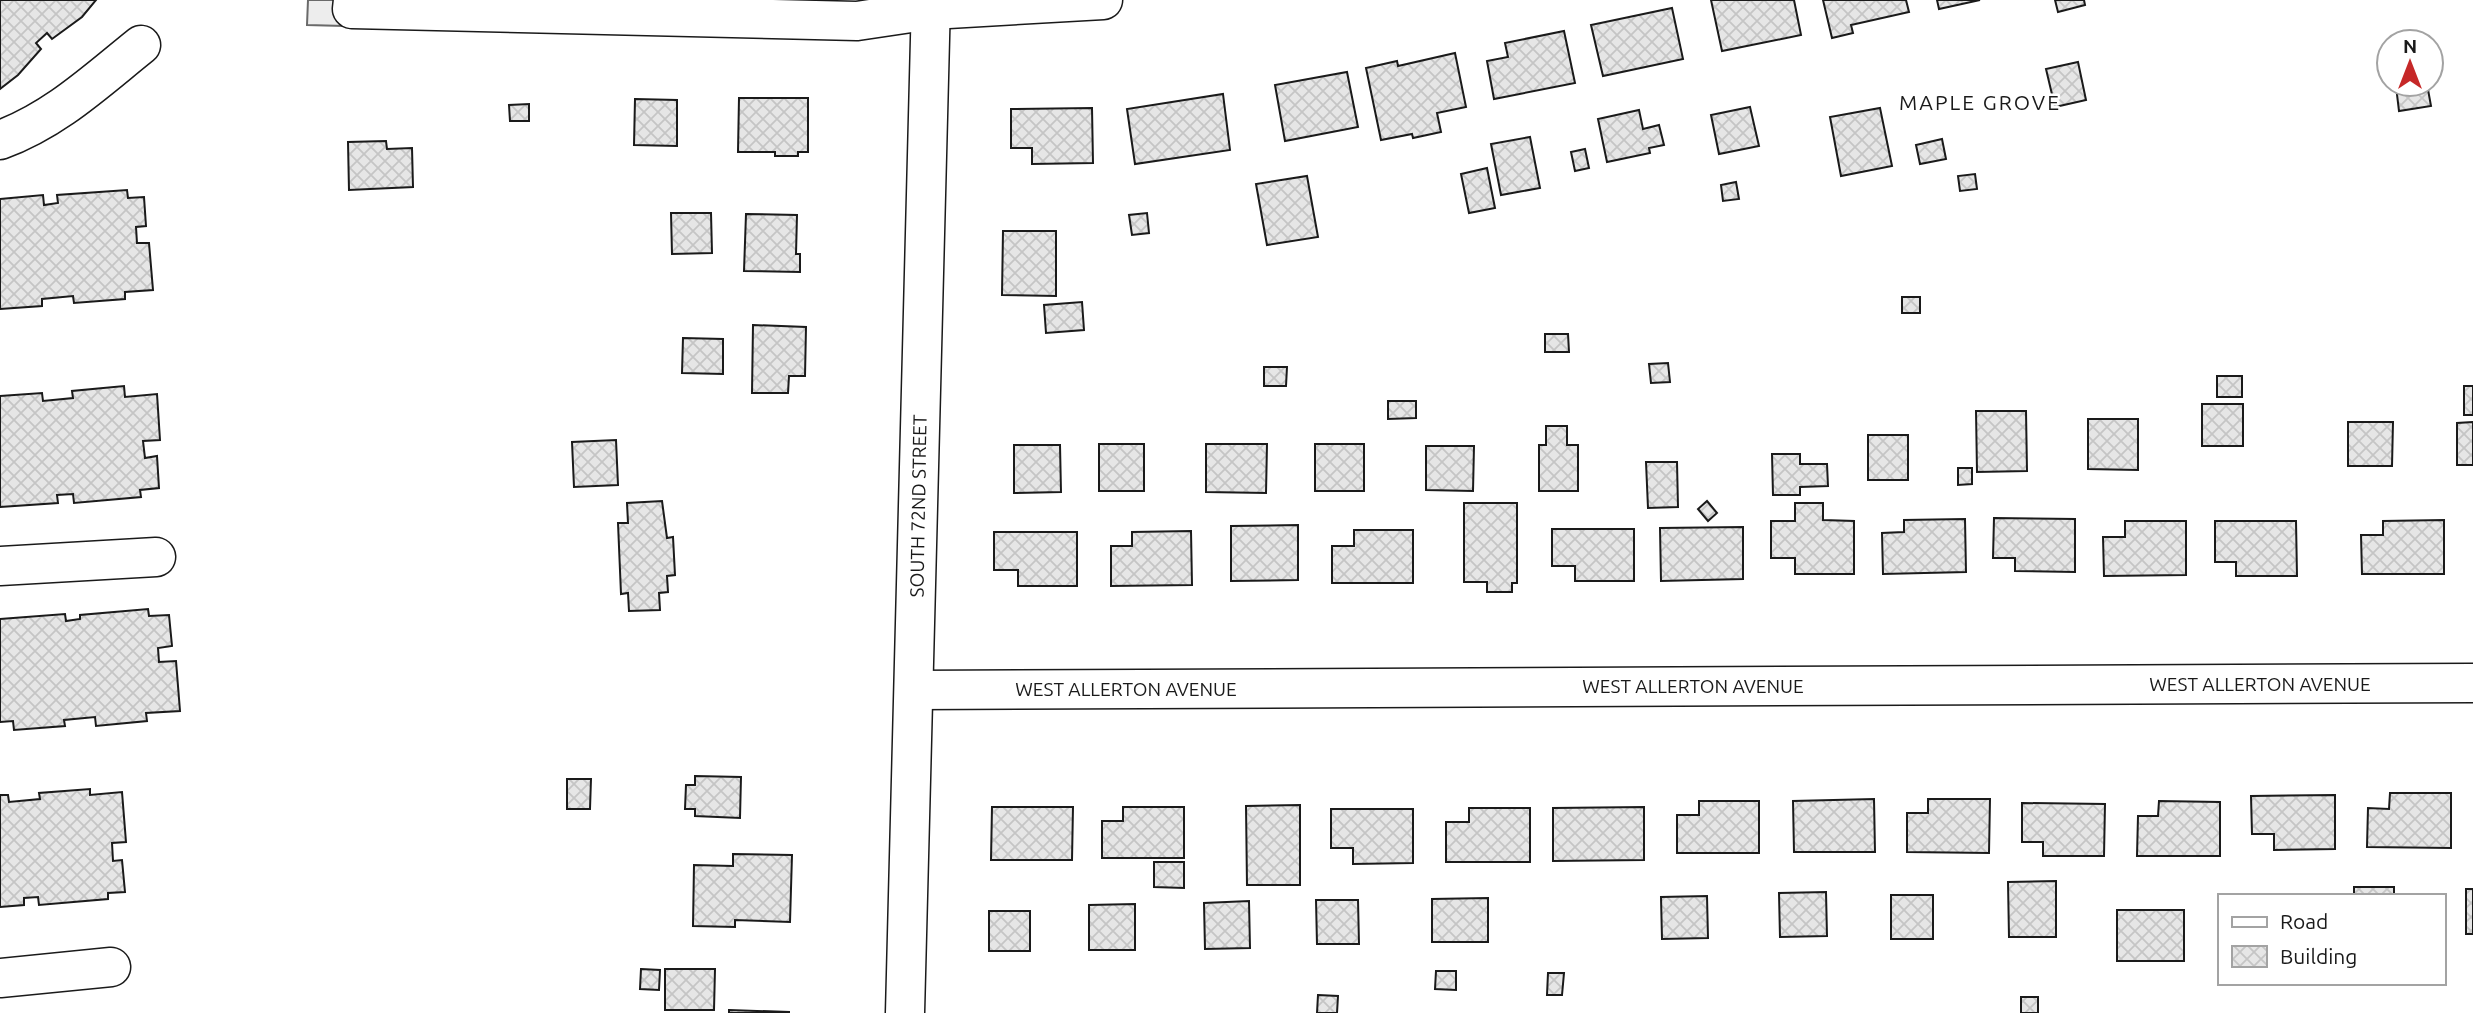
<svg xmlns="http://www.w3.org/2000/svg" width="2473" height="1013" font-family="Ubuntu,sans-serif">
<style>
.parking{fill:#ededed;stroke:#6a6a6a;stroke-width:2}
.building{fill:url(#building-cross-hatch);stroke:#1a1a1a;stroke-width:2}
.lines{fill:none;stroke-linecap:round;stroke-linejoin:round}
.minor-casing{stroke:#1a1a1a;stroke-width:41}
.minor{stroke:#fff;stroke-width:38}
.labels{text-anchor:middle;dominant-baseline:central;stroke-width:5;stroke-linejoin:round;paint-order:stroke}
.street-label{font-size:19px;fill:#1a1a1a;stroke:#fff}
.neighbourhood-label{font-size:21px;letter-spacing:2px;fill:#1a1a1a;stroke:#fff}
</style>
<defs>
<pattern id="building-cross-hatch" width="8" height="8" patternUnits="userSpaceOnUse" patternTransform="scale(1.75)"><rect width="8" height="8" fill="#e6e6e6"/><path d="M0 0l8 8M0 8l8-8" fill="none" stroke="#c5c5c5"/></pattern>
</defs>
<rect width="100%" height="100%" fill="#fff"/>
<!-- parking -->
<polygon class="parking" points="308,0 382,0 382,27 307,25"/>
<!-- building -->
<g class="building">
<polygon points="0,0 96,0 82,17 52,39 47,33 36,43 41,49 18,75 0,89"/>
<polygon points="1711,0 1794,0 1801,35 1722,51"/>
<polygon points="1823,0 1906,0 1909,12 1851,25 1853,33 1832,38"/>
<polygon points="1937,0 1980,0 1939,9"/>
<polygon points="2055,0 2084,0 2085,5 2058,12"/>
<polygon points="1672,8 1683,59 1603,76 1591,25"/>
<polygon points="1564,31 1575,83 1494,99 1487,61 1508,57 1505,43"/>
<polygon points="1455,53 1466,107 1437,113 1441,132 1413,138 1412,134 1381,140 1366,68 1397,61 1398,66"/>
<polygon points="2078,62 2086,100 2055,107 2046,69"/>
<polygon points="1347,72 1358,127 1285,141 1275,85"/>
<polygon points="2409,84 2427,84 2431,106 2399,111 2396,86"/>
<polygon points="1223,94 1230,150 1135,164 1127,109"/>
<polygon points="739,98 808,98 808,152 798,152 798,156 775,156 775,152 738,152"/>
<polygon points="635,99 677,100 677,146 634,145"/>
<polygon points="529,104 529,121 510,121 509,105"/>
<polygon points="1750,107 1759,146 1719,154 1711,115"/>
<polygon points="1092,108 1093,163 1032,164 1032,148 1011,148 1011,109"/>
<polygon points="1880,108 1892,166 1841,176 1830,117"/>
<polygon points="1639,110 1643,129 1659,125 1664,145 1649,148 1650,153 1607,162 1598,119"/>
<polygon points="1530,137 1540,188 1501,195 1491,144"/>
<polygon points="1942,139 1946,159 1920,164 1916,145"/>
<polygon points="386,141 387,149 412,148 413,187 349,190 348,142"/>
<polygon points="1585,149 1589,168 1575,171 1571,152"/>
<polygon points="1487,168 1495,208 1469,213 1461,174"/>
<polygon points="1975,174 1977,189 1960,191 1958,176"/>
<polygon points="1307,176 1318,237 1267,245 1256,184"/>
<polygon points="1736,182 1739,199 1723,201 1721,185"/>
<polygon points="127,190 128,198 144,197 146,226 136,227 137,243 149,243 153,290 125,292 125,299 74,303 73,296 42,299 42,306 0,309 0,199 43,195 44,205 58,203 57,195"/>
<polygon points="671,213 711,213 712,253 672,254"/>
<polygon points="1147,213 1149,233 1132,235 1129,215"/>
<polygon points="746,214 797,215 796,254 800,254 800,272 744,271"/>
<polygon points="1003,231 1056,231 1056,296 1002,295"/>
<rect x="1902" y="297" width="18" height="16"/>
<polygon points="1082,302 1084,330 1046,333 1044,305"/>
<polygon points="753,325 806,327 805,376 789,376 788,393 752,393"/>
<polygon points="1545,334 1568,334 1569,352 1545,352"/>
<polygon points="683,338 723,339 723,374 682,373"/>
<polygon points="1668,363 1670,382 1651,383 1649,364"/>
<polygon points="1264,367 1287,367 1286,386 1264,386"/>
<rect x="2217" y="376" width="25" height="21"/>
<polygon points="124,386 125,397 157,394 160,440 143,441 145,458 157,456 159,488 140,490 141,497 74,503 73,494 57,495 58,503 0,507 0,396 42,393 43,401 73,398 72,391"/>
<rect x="2464" y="386" width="9" height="29"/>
<polygon points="1388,401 1416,401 1416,418 1388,419"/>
<rect x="2202" y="404" width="41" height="42"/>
<polygon points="1976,411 2026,411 2027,471 1977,472"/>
<polygon points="2088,419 2138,419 2138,470 2088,469"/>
<polygon points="2348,422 2393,422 2392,466 2348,466"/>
<polygon points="2473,422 2473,465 2457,465 2457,423"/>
<polygon points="1546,426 1567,426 1567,445 1578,445 1578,491 1539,491 1539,445 1546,445"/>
<rect x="1868" y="435" width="40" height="45"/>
<polygon points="616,440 618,485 574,487 572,442"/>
<rect x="1099" y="444" width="45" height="47"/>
<polygon points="1206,444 1267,444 1266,493 1206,492"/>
<rect x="1315" y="444" width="49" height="47"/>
<polygon points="1014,445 1060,445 1061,492 1014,493"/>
<polygon points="1426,446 1474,446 1473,491 1426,490"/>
<polygon points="1772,454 1800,454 1800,464 1827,464 1828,486 1800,487 1800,495 1773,495"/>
<polygon points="1646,462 1677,462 1678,507 1648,508"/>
<polygon points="1958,468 1972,468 1972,484 1958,485"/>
<polygon points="662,501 667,538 673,537 675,575 667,576 668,592 659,593 660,610 629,611 628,593 621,594 618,523 628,523 627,503"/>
<polygon points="1707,501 1717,513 1708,521 1698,509"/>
<polygon points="1464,503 1517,503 1517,583 1512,583 1512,592 1487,592 1487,582 1464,582"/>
<polygon points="1795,503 1823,503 1823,520 1854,521 1854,574 1795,574 1795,558 1771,558 1771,521 1795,521"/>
<polygon points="1994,518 2075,519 2075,572 2015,571 2015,558 1993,558"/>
<polygon points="1965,519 1966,572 1883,574 1882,533 1904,532 1904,520"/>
<polygon points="2444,520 2444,574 2362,574 2361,535 2383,535 2383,521"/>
<polygon points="2125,521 2186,521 2186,575 2104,576 2103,537 2125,537"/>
<polygon points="2215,521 2296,521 2297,576 2236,576 2236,562 2215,562"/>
<polygon points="1298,525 1298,580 1231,581 1231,526"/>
<polygon points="1743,527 1743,579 1661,581 1660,528"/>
<polygon points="1552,529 1634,529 1634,581 1575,581 1575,566 1552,566"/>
<polygon points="1354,530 1413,530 1413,583 1332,583 1332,546 1354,546"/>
<polygon points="1191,531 1192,585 1111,586 1111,546 1132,546 1132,532"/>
<polygon points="994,532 1077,532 1077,586 1018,586 1018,570 994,570"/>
<polygon points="148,609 149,616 169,615 172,646 158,648 159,662 176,661 180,711 146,713 147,721 96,726 95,717 64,720 65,726 14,730 13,721 0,722 0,619 65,614 66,621 80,619 80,615"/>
<polygon points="695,776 741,777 740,818 695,816 695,809 685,809 686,785 695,785"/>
<polygon points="567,779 591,779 590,809 567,809"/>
<polygon points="90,789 90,795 122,792 126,842 112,843 113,861 122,860 125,892 108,893 108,899 39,905 38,897 24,898 24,905 0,907 0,795 8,795 9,802 40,799 39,793"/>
<polygon points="2390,793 2451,793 2451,848 2367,847 2368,808 2389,809"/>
<polygon points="2335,795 2335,849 2274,850 2274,834 2252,834 2251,796"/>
<polygon points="1874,799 1875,852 1794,852 1793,801"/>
<polygon points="1928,799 1990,799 1989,853 1907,852 1907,813 1928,813"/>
<polygon points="1699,801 1759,801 1759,853 1677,853 1677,815 1699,815"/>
<polygon points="2159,801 2220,802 2220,856 2137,856 2138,816 2158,816"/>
<polygon points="2022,803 2105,804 2104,856 2043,856 2043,842 2022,842"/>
<polygon points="1300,805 1300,885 1247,885 1246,806"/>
<polygon points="992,807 1073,807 1072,860 991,860"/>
<polygon points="1123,807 1184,807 1184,858 1102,858 1102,821 1123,821"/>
<polygon points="1644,807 1644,860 1553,861 1553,808"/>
<polygon points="1469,808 1530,808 1530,862 1446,862 1446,822 1469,822"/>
<polygon points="1331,809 1413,809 1413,863 1353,864 1353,848 1331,848"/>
<polygon points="733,854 792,855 790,922 735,920 735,927 693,926 694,865 733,866"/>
<polygon points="1154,862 1184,862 1184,888 1154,887"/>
<polygon points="2056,881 2056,937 2009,937 2008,882"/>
<rect x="2354" y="887" width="40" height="9"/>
<rect x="2466" y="889" width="7" height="45"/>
<polygon points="1826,892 1827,936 1780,937 1779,893"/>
<rect x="1891" y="895" width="42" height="44"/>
<polygon points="1707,896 1708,938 1662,939 1661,897"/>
<polygon points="1488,898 1488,942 1432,942 1432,899"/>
<polygon points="1316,900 1358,900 1359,944 1317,944"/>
<polygon points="1249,901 1250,948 1205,949 1204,903"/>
<polygon points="1135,904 1135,950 1089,950 1089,905"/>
<rect x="2117" y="910" width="67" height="51"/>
<rect x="989" y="911" width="41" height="40"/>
<polygon points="641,969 660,970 659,990 640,989"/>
<polygon points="665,969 715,969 714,1010 665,1010"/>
<polygon points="1436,971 1456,971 1456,990 1435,989"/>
<polygon points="1548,973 1564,973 1562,995 1547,995"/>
<polygon points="1318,995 1338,996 1337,1013 1317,1013"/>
<rect x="2021" y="997" width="17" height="16"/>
<polygon points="729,1010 789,1012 789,1013 729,1013"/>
</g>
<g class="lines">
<defs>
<g id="minor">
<polyline points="353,0 352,9 857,21 931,10 1103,0"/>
<path d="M0,140C55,120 96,81 141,45"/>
<polyline points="0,566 156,557"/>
<polyline points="914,690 2473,683"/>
<polyline points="0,978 111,967"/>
<polyline points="905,1013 931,0"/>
</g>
</defs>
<!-- minor casing -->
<use href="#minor" class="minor-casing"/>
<!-- minor -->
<use href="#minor" class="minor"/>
</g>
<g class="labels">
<!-- street labels -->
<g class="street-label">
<text transform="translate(918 506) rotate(-89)">SOUTH 72ND STREET</text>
<text x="2260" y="684">WEST ALLERTON AVENUE</text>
<text x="1693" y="686">WEST ALLERTON AVENUE</text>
<text x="1126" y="689">WEST ALLERTON AVENUE</text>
</g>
<!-- neighbourhood labels -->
<g class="neighbourhood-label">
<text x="1980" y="102">MAPLE GROVE</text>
</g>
</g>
<!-- legend -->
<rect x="2218" y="894" width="228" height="91" fill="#ffffff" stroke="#a3a3a3" stroke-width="2"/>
<rect x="2232" y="917" width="35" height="10" fill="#ffffff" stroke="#a3a3a3" stroke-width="2"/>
<text x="2280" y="929" font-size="21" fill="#1a1a1a">Road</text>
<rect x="2232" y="946" width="35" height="21" fill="url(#building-cross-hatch)" stroke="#a3a3a3" stroke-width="2"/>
<text x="2280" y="964" font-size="21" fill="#1a1a1a">Building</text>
<!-- north arrow -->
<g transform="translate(2410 63)"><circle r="33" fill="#ffffff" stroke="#a3a3a3" stroke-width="2"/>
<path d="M0-5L12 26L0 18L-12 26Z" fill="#c62828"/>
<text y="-10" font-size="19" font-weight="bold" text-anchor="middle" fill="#1a1a1a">N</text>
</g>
</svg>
